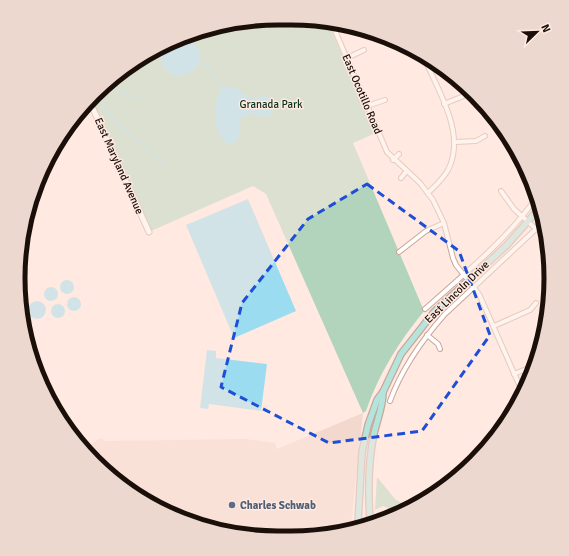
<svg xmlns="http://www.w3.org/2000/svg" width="569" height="556" font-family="Signika,sans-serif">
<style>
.built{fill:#f2d8cd}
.green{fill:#b2d4bc}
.water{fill:#9cdcf0}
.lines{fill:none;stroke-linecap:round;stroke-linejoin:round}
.stream{stroke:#9cdcf0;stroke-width:1.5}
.minor-casing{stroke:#c9a698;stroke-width:6}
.tertiary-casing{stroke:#c9a698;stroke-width:7}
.secondary-casing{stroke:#c9a698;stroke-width:8}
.minor{stroke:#fff;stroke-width:4}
.tertiary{stroke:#fff;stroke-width:5}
.secondary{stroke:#b3e5dd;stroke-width:5.5}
.marked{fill:none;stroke:#1d4ed8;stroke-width:3;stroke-dasharray:8 5;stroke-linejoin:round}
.service-dot{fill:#5c6f8a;stroke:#ffe9e0;stroke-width:1.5}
.labels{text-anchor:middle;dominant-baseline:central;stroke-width:3;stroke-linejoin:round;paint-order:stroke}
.street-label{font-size:11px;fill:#1b0f0a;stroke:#ffe9e0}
.park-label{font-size:11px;fill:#0b321c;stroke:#ffe9e0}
.service-label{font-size:11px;font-weight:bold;fill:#4e5e75;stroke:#ffe9e0;text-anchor:start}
.rim{fill:none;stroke:#1b0f0a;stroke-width:5}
</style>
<rect width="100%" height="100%" fill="#ffe9e0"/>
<!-- built -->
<polygon class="built" points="363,413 351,526 308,537 244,536 195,524 107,474 85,448 101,438 105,441 246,439 275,443 277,449"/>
<!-- green -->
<g class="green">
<path d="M278,18L329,25L376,133L353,143L424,311C399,342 379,373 366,411L363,413L266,194L253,186L151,231L91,98L178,38L227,23Z"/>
<polygon points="377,477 395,499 410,508 401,513 383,506 375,510"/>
</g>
<!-- water -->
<g class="water">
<path d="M182,37C209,45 205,74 177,76C163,73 163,62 159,51Z"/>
<path d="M226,86L237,88L249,98L268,96L275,105L272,114L267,117L250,114L242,117C237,124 242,135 237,140C219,159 204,99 226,86Z"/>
<polygon points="248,199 296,311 234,338 186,225"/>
<circle cx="67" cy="287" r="7"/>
<circle cx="51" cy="294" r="7"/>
<circle cx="74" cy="304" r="7"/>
<circle cx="37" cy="310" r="9"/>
<circle cx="58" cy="311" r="7"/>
<polygon points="207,350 216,351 216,358 267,364 261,411 209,404 208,409 200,408"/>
</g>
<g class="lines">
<!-- stream -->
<g class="stream">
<polyline points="202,63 209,67 223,88"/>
<polyline points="111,83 123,93 137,98"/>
<polyline points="97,92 106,110 121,126 164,164"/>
</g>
<defs>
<g id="minor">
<polyline points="333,26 387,152 420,183 433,200 444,223 453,258 456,265 479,294 521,389"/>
<polyline points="347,58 364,50"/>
<path d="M426,62C440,94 466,135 448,170C443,179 436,185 428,193"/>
<polyline points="444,104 471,93"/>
<polyline points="367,106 385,100"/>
<polyline points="455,142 476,141 485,136"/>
<polyline points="393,160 399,154"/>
<polyline points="401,178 406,172"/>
<polyline points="399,252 426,231 444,223"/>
<path d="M425,309C463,275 504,242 534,201"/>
<polyline points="494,326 530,310 536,303"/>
<polyline points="427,335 438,344 440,349"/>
<polyline points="514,374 536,365"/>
<path d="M390,401C402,368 422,340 445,314L536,229L514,209L501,191"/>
</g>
<polyline id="tertiary" points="89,100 149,232"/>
<g id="secondary">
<path d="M370,521C368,492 368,462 374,434C377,420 383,407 383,392"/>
<polyline points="358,524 362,452 368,425 377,400 383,392 401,354 434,312 506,246 537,211"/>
</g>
</defs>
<!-- minor casing -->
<use href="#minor" class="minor-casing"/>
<!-- tertiary casing -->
<use href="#tertiary" class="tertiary-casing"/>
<!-- secondary casing -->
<use href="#secondary" class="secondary-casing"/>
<!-- minor -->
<use href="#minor" class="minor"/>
<!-- tertiary -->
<use href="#tertiary" class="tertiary"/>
<!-- secondary -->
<use href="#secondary" class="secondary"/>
</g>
<!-- marked area -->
<path d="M0 0H569V556H0ZM367,184L459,251L490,335L422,431L329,443L221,387L242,303L308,219Z" fill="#ffe9e0" fill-opacity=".55" fill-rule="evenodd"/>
<path class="marked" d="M367,184L459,251L490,335L422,431L329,443L221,387L242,303L308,219Z"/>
<!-- markers -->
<circle class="service-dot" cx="232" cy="505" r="4"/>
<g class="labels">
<!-- street labels -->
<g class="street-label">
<text transform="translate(362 94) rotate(67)">East Ocotillo Road</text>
<text transform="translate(119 166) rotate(66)">East Maryland Avenue</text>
<text transform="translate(457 292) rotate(-44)">East Lincoln Drive</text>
</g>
<!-- park labels -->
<g class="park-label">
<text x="271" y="104">Granada Park</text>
</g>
<!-- service labels -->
<g class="service-label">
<text x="240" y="505">Charles Schwab</text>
</g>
</g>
<!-- crop -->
<path d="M0 0H569V556H0ZM278 25H291A253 253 0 0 1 544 278V278A253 253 0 0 1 291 531H278A253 253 0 0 1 25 278V278A253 253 0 0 1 278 25Z" fill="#edd8cf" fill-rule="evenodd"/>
<path class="rim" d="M278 25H291A253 253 0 0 1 544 278V278A253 253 0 0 1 291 531H278A253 253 0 0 1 25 278V278A253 253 0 0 1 278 25Z"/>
<!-- north arrow -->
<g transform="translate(537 32) rotate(67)" stroke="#ffe9e0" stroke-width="3" paint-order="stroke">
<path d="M0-3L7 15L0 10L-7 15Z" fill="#1b0f0a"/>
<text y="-6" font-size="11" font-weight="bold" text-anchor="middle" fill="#1b0f0a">N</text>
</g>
</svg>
